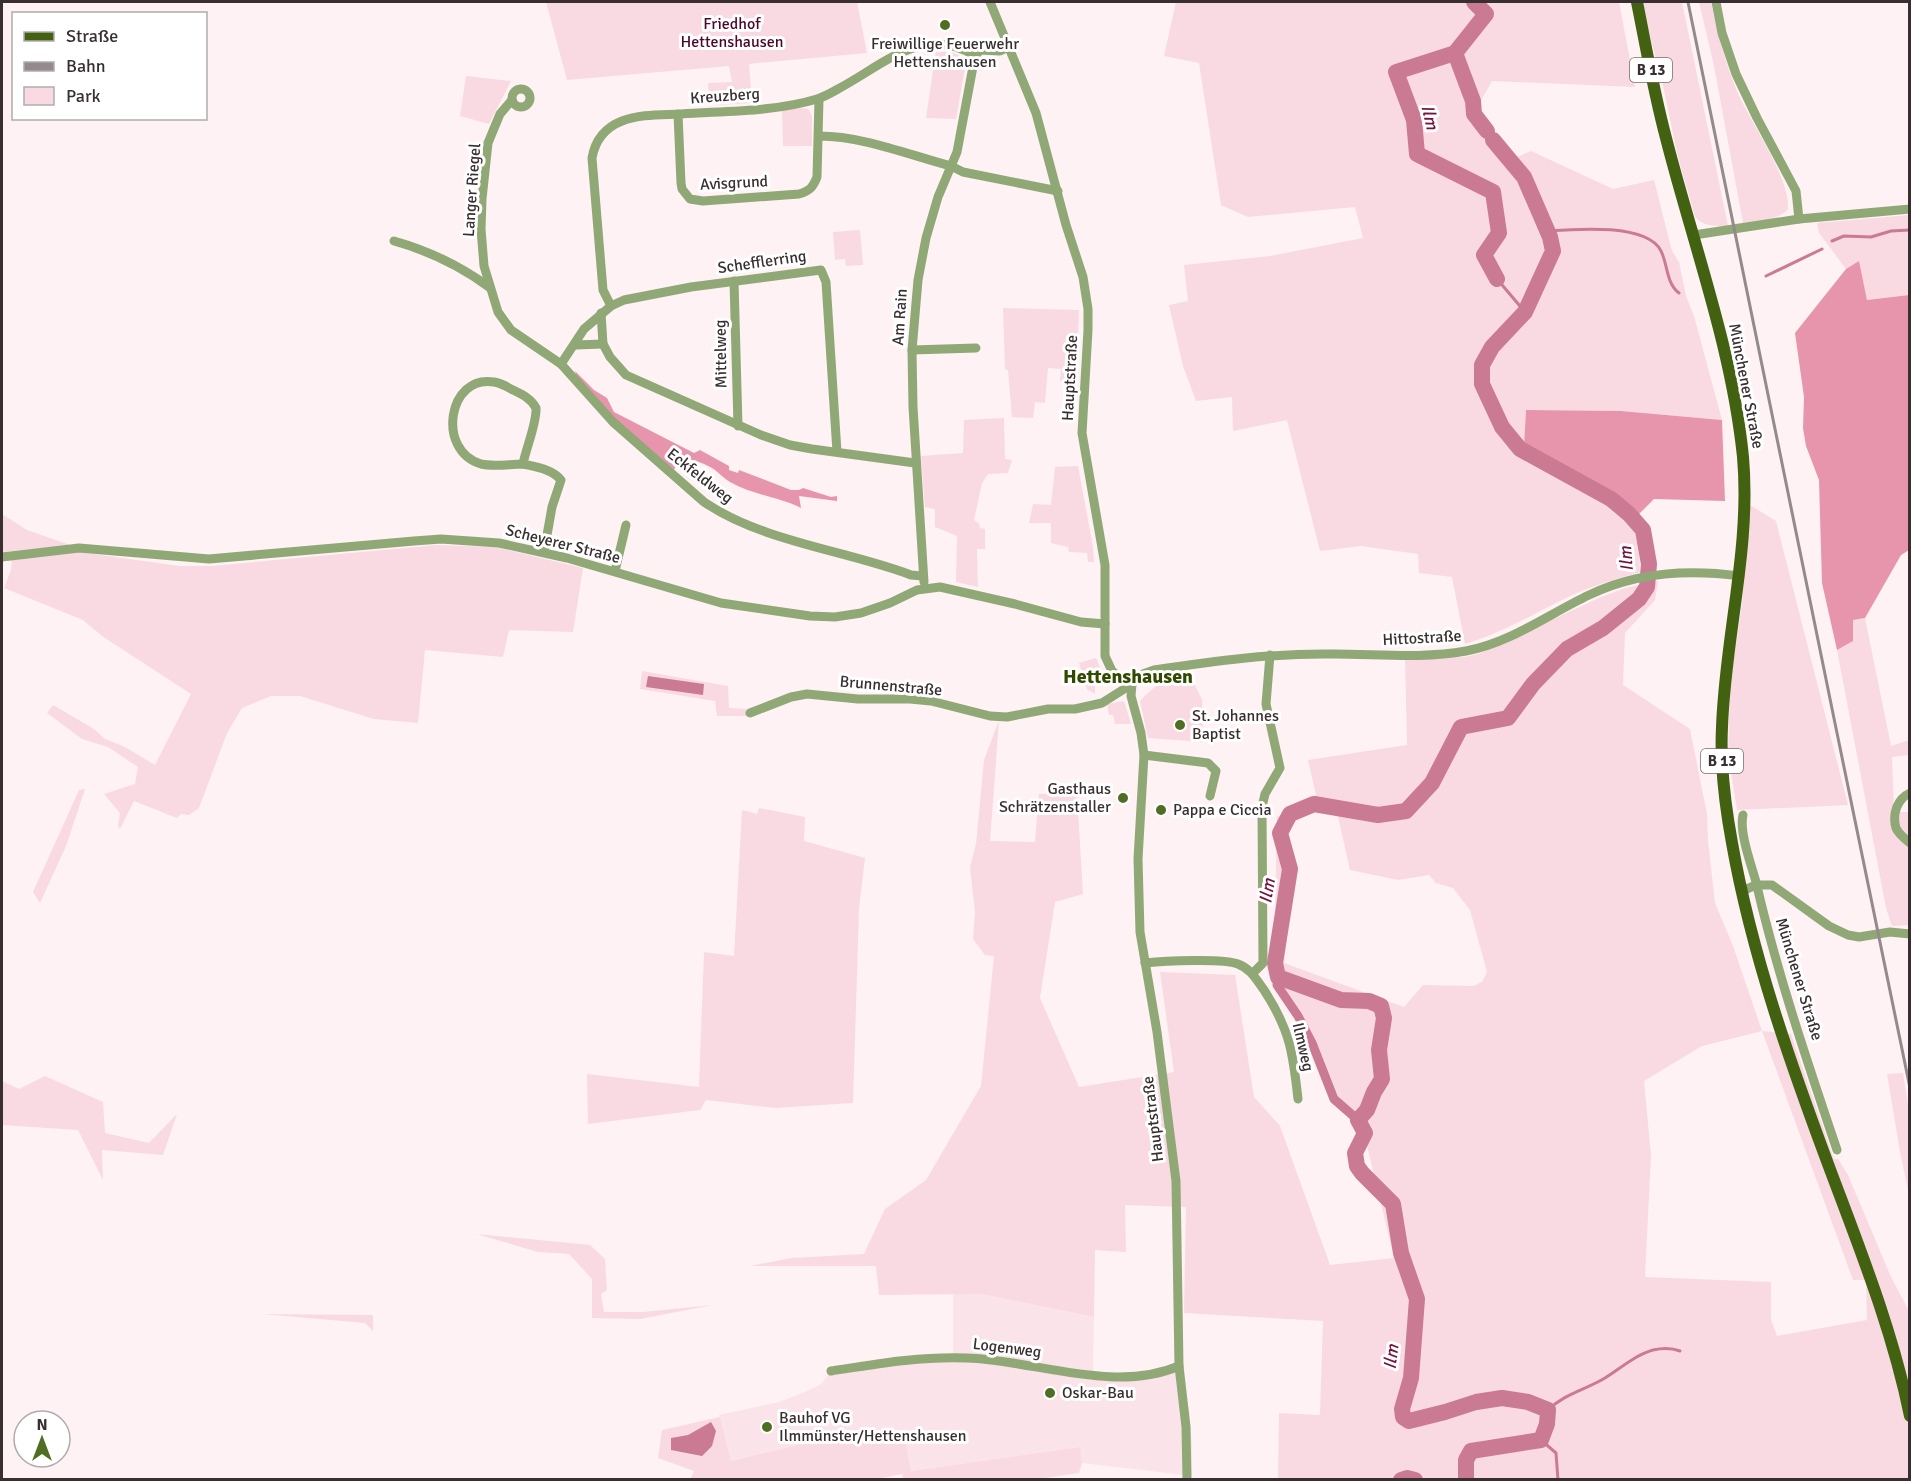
<svg xmlns="http://www.w3.org/2000/svg" width="1911" height="1481" font-family="Signika,sans-serif">
<style>
.built{fill:#fae4e9}
.green{fill:#f9dae2;fill-rule:evenodd}
.forest{fill:#e794ad}
.water{fill:#cb7a93}
.lines{fill:none;stroke-linecap:round;stroke-linejoin:round}
.stream{stroke:#cb7a93;stroke-width:3}
.canal{stroke:#cb7a93;stroke-width:9}
.river{stroke:#cb7a93;stroke-width:16}
.minor{stroke:#90a876;stroke-width:9}
.major{stroke:#436211;stroke-width:12}
.rail{stroke:#94898b;stroke-width:3}
.poi-dot{fill:#4f6e24;stroke:#fff;stroke-width:2}
.labels{text-anchor:middle;dominant-baseline:central;stroke-width:6;stroke-linejoin:round;paint-order:stroke}
.shield{fill:#fff;stroke:#746d6f;stroke-width:1.5}
.shield-label{font-size:15px;font-weight:bold;fill:#392f31}
.park-label{font-size:16px;fill:#4f0527;stroke:#fff}
.poi-label{font-size:16px;fill:#392f31;stroke:#fff;text-anchor:start}
.street-label{font-size:16px;fill:#392f31;stroke:#fff}
.water-label{font-size:18px;font-style:italic;fill:#74123d;stroke:#fff}
.quarter-label{font-size:20px;font-weight:bold;fill:#304b00;stroke:#fff}
</style>
<rect width="100%" height="100%" fill="#fef2f5"/>
<!-- built -->
<polygon class="built" points="953,1294 981,1294 1094,1317 1093,1375 1111,1376 1179,1366 1183,1406 1189,1407 1192,1447 1192,1476 1082,1463 1079,1447 910,1471 903,1436 823,1439 731,1461 719,1415 779,1402 807,1391 821,1384 831,1371 953,1357"/>
<!-- green -->
<g class="green">
<polygon points="546,2 857,2 867,53 749,64 752,103 715,105 714,100 709,100 708,83 732,82 729,66 567,80"/>
<path d="M1176,2H1619L1635,87L1492,81L1475,111L1513,159L1531,151L1613,189L1654,180L1672,251L1679,262L1686,296L1694,316L1722,420L1621,411L1526,410L1524,444L1637,516L1640,572C1615,579 1589,587 1566,598C1531,615 1502,633 1465,644L1452,577L1419,573L1418,554L1361,546L1320,551L1287,420L1233,431L1232,397L1196,401L1183,366L1169,305L1188,301L1184,265L1270,256L1363,238L1355,207L1248,217L1221,205L1199,63L1164,56Z"/>
<path d="M1641,2H1682L1728,226C1716,226 1704,227 1695,217L1677,153L1663,85Z"/>
<path d="M1699,2H1711C1717,32 1725,62 1737,91C1750,122 1790,177 1788,209C1778,221 1758,220 1743,223L1714,66Z"/>
<path d="M936,51C950,53 963,50 965,68L956,119L926,118Z"/>
<polygon points="466,76 511,81 489,124 460,116"/>
<polygon points="802,108 808,109 812,116 812,146 783,146 782,110"/>
<polygon points="1909,215 1909,295 1867,300 1859,262 1846,269 1819,233 1817,223"/>
<polygon points="860,230 863,265 846,266 845,259 835,260 833,232"/>
<polygon points="1003,308 1079,310 1076,381 1060,381 1061,369 1048,368 1045,403 1035,402 1033,418 1012,417 1008,370 1005,369"/>
<polygon points="1004,418 1005,459 1012,460 1008,473 988,474 982,483 974,520 979,524 980,528 985,529 985,549 977,549 978,587 956,582 957,536 935,527 935,509 925,507 921,456 963,453 964,420"/>
<polygon points="1078,466 1093,547 1094,562 1088,562 1087,553 1069,552 1068,547 1051,543 1051,523 1029,523 1033,504 1051,505 1055,467"/>
<polygon points="1750,505 1776,521 1848,805 1737,810 1728,753 1730,685 1742,604"/>
<polygon points="2,514 27,530 70,545 2,552"/>
<polygon points="436,545 495,547 583,568 573,632 509,630 503,657 425,650 418,723 374,719 300,696 271,696 242,708 227,733 199,808 189,815 181,814 177,818 134,801 120,829 118,826 120,813 104,794 135,784 138,767 108,747 82,739 47,713 53,705 94,729 105,739 125,747 155,765 191,694 102,636 83,620 4,588 11,570 12,559 80,552 179,566 212,566"/>
<path d="M1658,581L1655,600L1625,633L1623,685L1690,729L1707,814L1708,841L1715,903L1733,946L1762,1031L1791,1034L1834,1159H1838L1848,1175L1891,1277L1909,1311V1479H1278L1279,1413L1320,1415L1323,1321L1184,1313L1186,1207L1125,1205L1126,1252L1095,1250L1094,1317L981,1294L879,1295L876,1266H750L792,1258L864,1254L885,1209L926,1180L981,1086L994,956L985,955L973,939L975,913L970,867L976,844L984,760L999,720L990,841L1035,842L1039,794H1077L1083,894L1055,902L1040,998L1079,1087L1174,1072L1160,972L1235,975L1254,1097L1280,1126L1330,1265L1394,1258L1362,1125L1342,1105L1318,1046L1274,977L1277,817L1316,795L1308,760L1407,745L1405,659L1464,657L1478,654L1601,597L1625,588ZM1320,808L1337,812L1350,870L1398,880L1429,875L1436,883L1453,888L1470,910L1487,972L1482,982L1473,986L1423,985L1404,1007L1284,963L1295,865L1285,834L1291,820ZM1762,1031L1853,1280H1866L1867,1320L1777,1336L1771,1320V1282L1645,1277L1651,1155L1644,1081L1702,1046Z"/>
<polygon points="1865,618 1891,746 1909,740 1909,755 1892,757 1894,812 1909,812 1909,925 1892,926 1886,908 1837,650 1853,641 1853,620"/>
<polygon points="1096,658 1103,674 1111,681 1112,684 1095,684 1095,694 1087,689 1079,663"/>
<path d="M1186,669L1202,699L1203,742L1148,738L1140,701C1153,686 1168,678 1186,669Z"/>
<polygon points="642,671 728,686 729,708 746,709 746,716 717,716 715,701 640,689"/>
<polygon points="1124,701 1131,724 1115,724 1113,715 1109,715 1107,704"/>
<polygon points="85,789 66,846 40,903 33,892 79,790"/>
<polygon points="759,808 805,817 804,841 865,858 859,908 853,1103 776,1108 706,1100 700,1110 588,1124 587,1074 699,1087 704,952 734,956 742,810 757,814"/>
<polygon points="1903,1073 1910,1117 1909,1195 1900,1152 1887,1074"/>
<polygon points="45,1076 103,1102 105,1133 149,1143 177,1114 163,1155 102,1150 103,1180 78,1130 2,1125 2,1081 19,1089"/>
<polygon points="477,1234 590,1245 605,1259 607,1290 601,1294 604,1312 643,1312 713,1305 640,1319 592,1318 592,1279 569,1254 538,1252"/>
<polygon points="262,1314 373,1315 373,1331 365,1323"/>
<polygon points="720,1417 731,1461 823,1439 904,1436 911,1471 1080,1447 1082,1463 1079,1473 1038,1479 904,1480 902,1474 872,1480 690,1480 694,1471 658,1458 662,1430"/>
</g>
<!-- forest -->
<g class="forest">
<polygon points="1859,261 1867,300 1909,295 1909,550 1901,555 1865,618 1853,620 1853,641 1837,650 1822,583 1819,480 1806,446 1803,428 1804,397 1795,333 1846,269"/>
<path d="M575,371L594,390L607,398L614,412L694,453L700,450L729,466V470L738,473L739,470L791,490H799L803,488L831,497L837,496V501L799,496L801,508C779,497 753,495 730,482C725,479 720,474 715,470C705,463 693,460 680,457L674,470C652,451 580,396 575,371Z"/>
<polygon points="1526,410 1621,411 1722,420 1725,501 1654,499 1637,516 1524,445"/>
</g>
<!-- water -->
<g class="water">
<polygon points="648,676 704,684 703,695 646,687"/>
<polygon points="711,1422 716,1431 712,1446 702,1456 671,1450 671,1438 688,1435"/>
</g>
<g class="lines">
<!-- stream -->
<g class="stream">
<path d="M1548,231C1575,229 1647,223 1661,251C1668,265 1666,283 1679,293"/>
<polyline points="1832,241 1844,236 1871,237 1891,231 1910,230"/>
<polyline points="1766,276 1822,249"/>
<polyline points="1497,279 1525,312"/>
<path d="M1548,1410C1564,1394 1585,1390 1605,1378C1620,1369 1635,1355 1653,1350C1662,1348 1672,1348 1680,1351"/>
<polyline points="1541,1440 1556,1453 1558,1480"/>
</g>
<!-- canal -->
<polyline class="canal" points="1278,977 1277,985 1298,1016 1312,1043 1334,1099 1358,1120"/>
<!-- river -->
<g class="river">
<polyline points="1474,2 1486,14 1455,53 1396,72 1414,120 1417,154 1493,192 1499,233 1484,255 1497,279"/>
<polyline points="1455,53 1473,101 1474,114 1487,131"/>
<polyline points="1401,1480 1407,1478 1415,1480"/>
<polyline points="1466,1480 1466,1460 1471,1451 1541,1440 1547,1424 1548,1410 1528,1402 1502,1398 1476,1402 1445,1412 1409,1421 1403,1417 1402,1409 1411,1378 1417,1299 1401,1253 1393,1204 1362,1173 1357,1166 1355,1153 1365,1133 1358,1120 1367,1110 1374,1092 1382,1079 1379,1050 1384,1018 1381,1006 1369,1001 1341,1000 1278,977 1275,963 1290,869 1280,833 1290,814 1314,804 1378,815 1406,811 1432,783 1461,727 1508,718 1533,684 1567,649 1603,628 1639,599 1647,587 1649,564 1643,530 1629,514 1611,499 1520,449 1502,427 1482,384 1482,365 1492,347 1525,312 1553,251 1550,237 1524,177 1493,140"/>
</g>
<!-- minor -->
<g class="minor">
<polyline points="990,2 1036,113 1066,225 1083,277 1088,309 1088,330 1082,433 1105,565 1105,656 1112,671 1120,678 1132,684"/>
<polyline points="1716,2 1722,33 1736,74 1757,118 1796,191 1799,219"/>
<circle cx="521" cy="98" r="9"/>
<path d="M512,100L500,114L488,143L482,199L481,229L484,266L498,312L511,330L561,364L613,422L704,502C763,542 845,550 911,575L922,576"/>
<path d="M678,114L681,183L682,189L690,199L703,201L799,194C810,191 813,187 817,177L819,99"/>
<path d="M819,136C863,136 909,155 951,166L963,172L1058,191"/>
<polyline points="1694,235 1799,219 1910,209"/>
<path d="M394,241C430,251 459,265 489,287"/>
<polyline points="734,281 738,426"/>
<path d="M611,306L603,290L592,158C595,141 604,128 622,121C640,114 662,115 681,114C725,111 774,112 817,99C824,97 831,93 838,89C882,66 924,23 975,56L980,50L1000,51L1010,46"/>
<polyline points="603,344 610,357 626,375 761,435 790,445 812,449 915,463"/>
<polyline points="575,345 603,344 601,313"/>
<polyline points="912,350 976,348"/>
<polyline points="561,364 584,329 611,306 624,300 691,287 821,270 826,282 837,452"/>
<path d="M523,464C510,464 494,467 481,464C436,451 448,374 494,382C500,383 506,386 511,389C521,394 531,398 536,408C537,423 526,448 523,464C536,467 552,469 561,480L552,507L544,552"/>
<polyline points="2,557 79,548 209,559 414,541 441,539 499,543 567,558 721,603 810,616 835,617 861,613 890,603 917,590 940,587 1015,604 1081,622 1105,624"/>
<polyline points="615,571 626,525"/>
<polyline points="924,582 913,407 912,350 918,280 926,238 938,197 957,152 975,56"/>
<polyline points="1132,684 1131,696 1141,733 1144,755 1138,859 1140,932 1157,1032 1176,1181 1179,1366 1186,1427 1187,1480"/>
<path d="M750,713L791,697L807,694L858,699H910L931,701L990,716L1007,717L1048,709H1075L1102,703L1132,684L1143,674L1154,670C1214,661 1273,653 1334,654C1378,654 1422,659 1466,651C1510,643 1549,614 1589,595C1636,572 1689,569 1740,576"/>
<polyline points="1144,755 1208,763 1216,771 1210,796"/>
<path d="M1910,793C1897,799 1892,814 1896,828C1898,833 1905,839 1910,843"/>
<path d="M1743,815C1739,832 1751,864 1756,882C1777,973 1807,1061 1837,1150"/>
<polyline points="1742,891 1756,885 1772,885 1829,926 1848,935 1859,937 1890,932 1910,934"/>
<path d="M1145,963C1164,961 1223,958 1238,964C1251,969 1256,979 1264,990C1290,1030 1293,1053 1298,1099"/>
<polyline points="1253,973 1263,963 1262,807 1265,794 1280,768 1266,704 1270,655"/>
<path d="M831,1371C876,1364 921,1356 967,1358C1034,1360 1114,1394 1179,1366"/>
</g>
<!-- major -->
<path class="major" d="M1637,2C1646,47 1654,93 1666,138C1693,244 1732,348 1743,457C1751,548 1725,637 1722,727C1720,766 1725,805 1732,843C1752,956 1791,1065 1831,1172C1861,1252 1893,1332 1910,1416"/>
<!-- rail -->
<path class="rail" d="M1688,2C1760,364 1836,726 1910,1088"/>
</g>
<!-- markers -->
<g class="poi-dot">
<circle cx="945" cy="25" r="6"/>
<circle cx="1180" cy="725" r="6"/>
<circle cx="1123" cy="798" r="6"/>
<circle cx="1161" cy="810" r="6"/>
<circle cx="1050" cy="1393" r="6"/>
<circle cx="767" cy="1427" r="6"/>
</g>
<g class="labels">
<!-- shield labels -->
<g class="shield">
<rect x="1630" y="58" width="42" height="24" rx="4.5"/>
<rect x="1701" y="749" width="42" height="24" rx="4.5"/>
</g>
<g class="shield-label">
<text x="1651" y="70">B 13</text>
<text x="1722" y="761">B 13</text>
</g>
<!-- park labels -->
<g class="park-label">
<text x="732" y="24">Friedhof<tspan x="732" dy="18">Hettenshausen</tspan></text>
</g>
<!-- poi labels -->
<g class="poi-label">
<text x="945" y="44" text-anchor="middle">Freiwillige Feuerwehr<tspan x="945" dy="18">Hettenshausen</tspan></text>
<text x="1192" y="716">St. Johannes<tspan x="1192" dy="18">Baptist</tspan></text>
<text x="1111" y="789" text-anchor="end">Gasthaus<tspan x="1111" dy="18">Schrätzenstaller</tspan></text>
<text x="1173" y="810">Pappa e Ciccia</text>
<text x="1062" y="1393">Oskar-Bau</text>
<text x="779" y="1418">Bauhof VG<tspan x="779" dy="18">Ilmmünster/Hettenshausen</tspan></text>
</g>
<!-- street labels -->
<g class="street-label">
<text transform="translate(725 96) rotate(-4)">Kreuzberg</text>
<text transform="translate(734 183) rotate(-3)">Avisgrund</text>
<text transform="translate(472 190) rotate(-86)">Langer Riegel</text>
<text transform="translate(762 262) rotate(-8)">Schefflerring</text>
<text transform="translate(900 317) rotate(-86)">Am Rain</text>
<text transform="translate(721 354) rotate(-91)">Mittelweg</text>
<text transform="translate(1070 378) rotate(-87)">Hauptstraße</text>
<text transform="translate(1746 386) rotate(79)">Münchener Straße</text>
<text transform="translate(700 476) rotate(38)">Eckfeldweg</text>
<text transform="translate(563 544) rotate(14)">Scheyerer Straße</text>
<text transform="translate(1422 638) rotate(-3)">Hittostraße</text>
<text transform="translate(891 686) rotate(5)">Brunnenstraße</text>
<text transform="translate(1799 979) rotate(73)">Münchener Straße</text>
<text transform="translate(1303 1047) rotate(77)">Ilmweg</text>
<text transform="translate(1153 1119) rotate(-97)">Hauptstraße</text>
<text transform="translate(1007 1348) rotate(7)">Logenweg</text>
</g>
<!-- water labels -->
<g class="water-label">
<text transform="translate(1430 117) rotate(77)">Ilm</text>
<text transform="translate(1626 559) rotate(-95)">Ilm</text>
<text transform="translate(1267 891) rotate(-81)">Ilm</text>
<text transform="translate(1391 1357) rotate(-83)">Ilm</text>
</g>
<!-- quarter labels -->
<g class="quarter-label">
<text x="1128" y="676">Hettenshausen</text>
</g>
</g>
<!-- border -->
<rect width="1911" height="1481" fill="none" stroke="#392f31" stroke-width="6"/>
<!-- legend -->
<rect x="12" y="12" width="195" height="108" fill="#ffffff" stroke="#b0acad" stroke-width="1.5"/>
<rect x="24" y="32" width="30" height="9" fill="#436211" stroke="#b0acad" stroke-width="1.5"/>
<text x="66" y="42" font-size="18" fill="#392f31">Straße</text>
<rect x="24" y="62" width="30" height="9" fill="#94898b" stroke="#b0acad" stroke-width="1.5"/>
<text x="66" y="72" font-size="18" fill="#392f31">Bahn</text>
<rect x="24" y="87" width="30" height="18" fill="#f9dae2" stroke="#b0acad" stroke-width="1.5"/>
<text x="66" y="102" font-size="18" fill="#392f31">Park</text>
<!-- north arrow -->
<g transform="translate(42 1439)"><circle r="28" fill="#ffffff" stroke="#b0acad" stroke-width="1.5"/>
<path d="M0-4.5L10 22L0 15L-10 22Z" fill="#4f6e24"/>
<text y="-9" font-size="16" font-weight="bold" text-anchor="middle" fill="#392f31">N</text>
</g>
</svg>
